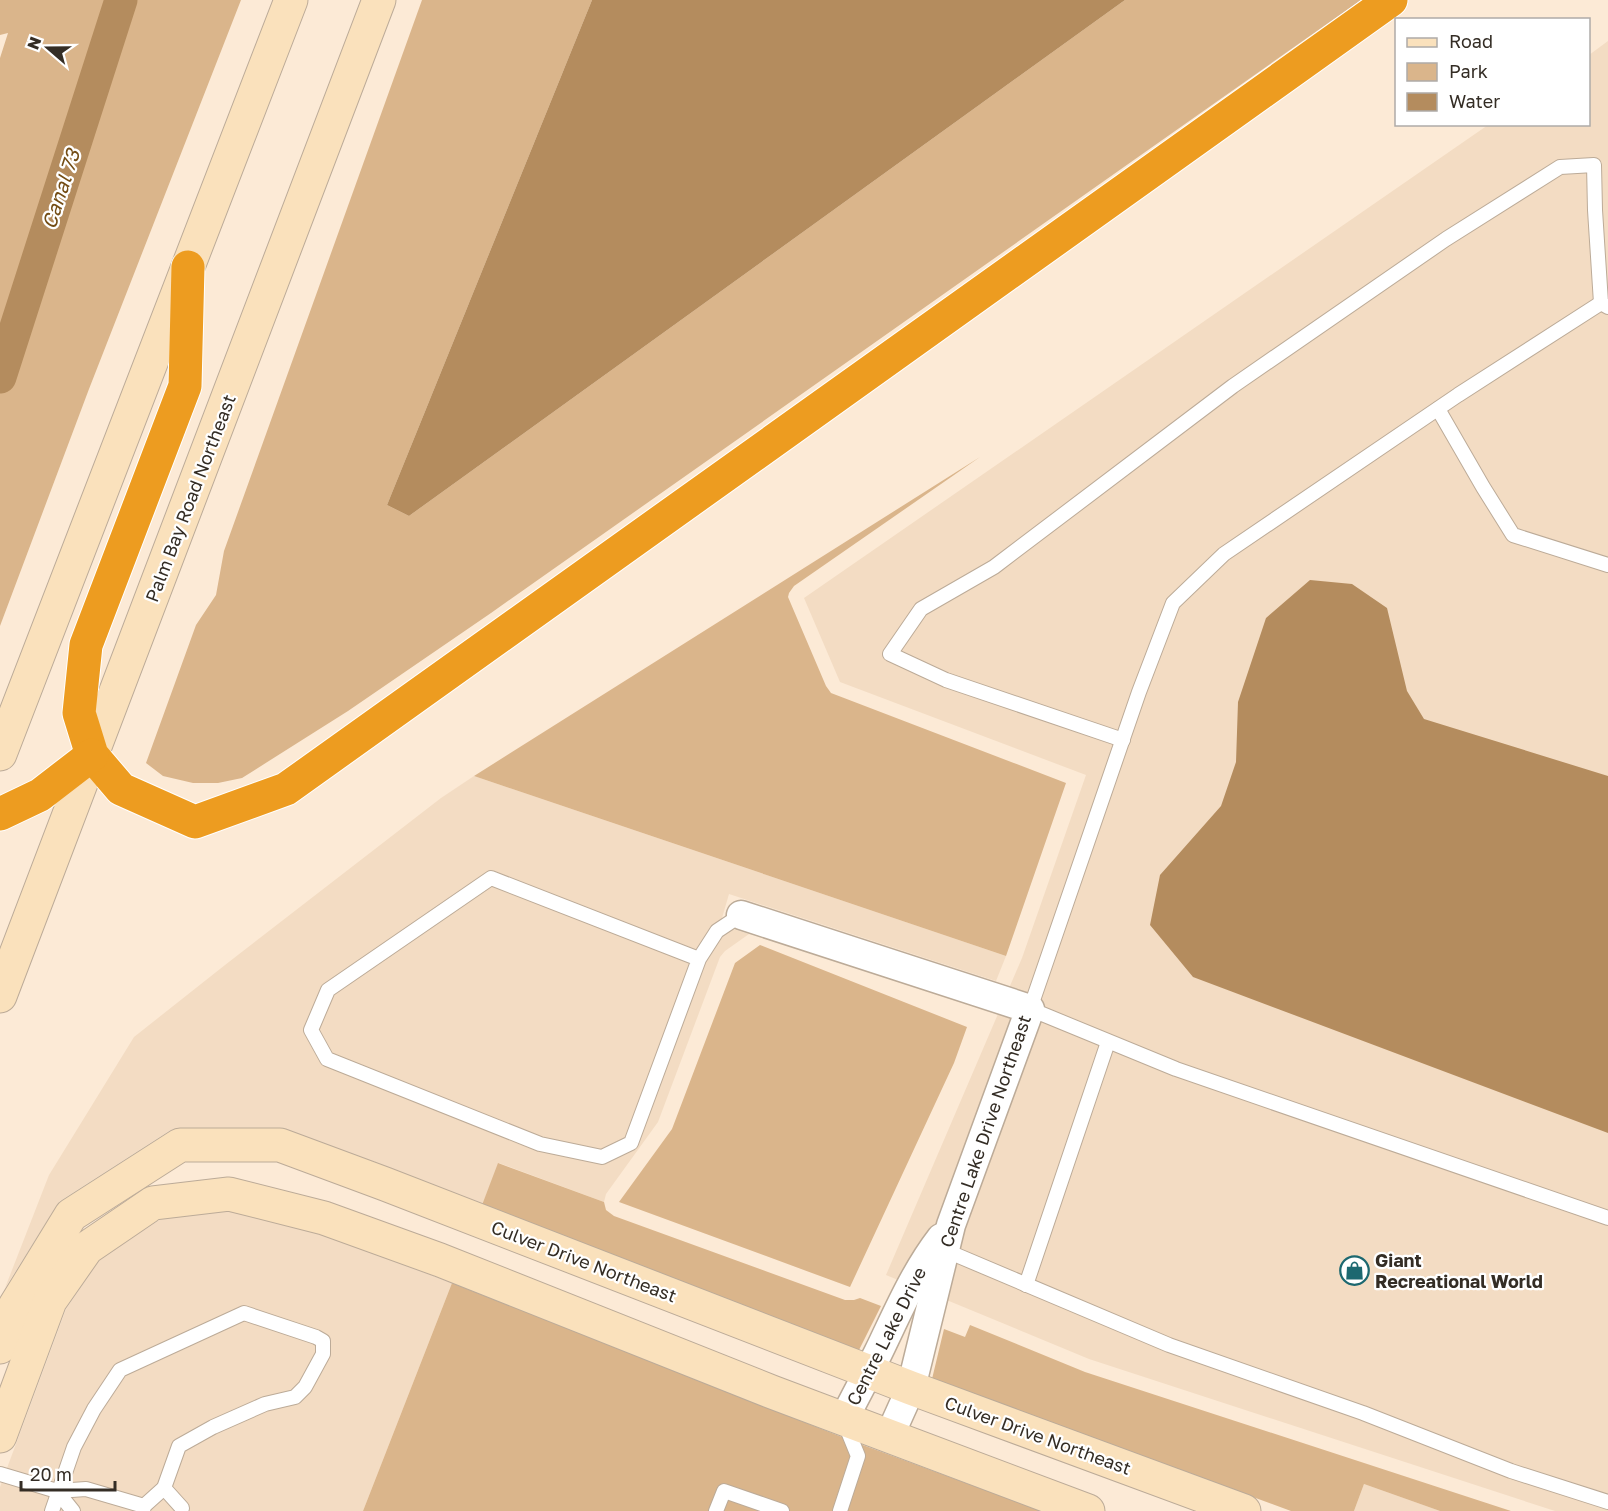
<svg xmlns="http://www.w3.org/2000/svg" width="1608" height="1511" font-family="'Golos Text',sans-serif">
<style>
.built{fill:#f3dcc3}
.green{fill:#dab58b}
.water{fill:#b48c5e}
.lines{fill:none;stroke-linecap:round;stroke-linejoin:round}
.canal{stroke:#b48c5e;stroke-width:33}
.lane-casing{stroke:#bcab98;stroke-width:16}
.street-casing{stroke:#bcab98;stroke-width:31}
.secondary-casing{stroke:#bcab98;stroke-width:35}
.highway-casing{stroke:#fff;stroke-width:35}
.lane{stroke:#fff;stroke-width:14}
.street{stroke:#fff;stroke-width:28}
.secondary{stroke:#fae1bc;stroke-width:33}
.highway{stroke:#ed9c20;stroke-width:33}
.labels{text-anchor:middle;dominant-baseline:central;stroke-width:4.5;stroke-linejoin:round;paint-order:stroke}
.street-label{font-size:18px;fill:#342d25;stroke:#fff}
.poi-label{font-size:18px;font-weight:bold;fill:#342d25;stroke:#fff;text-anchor:start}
.water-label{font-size:20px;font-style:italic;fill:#744d15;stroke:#fff}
</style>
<rect width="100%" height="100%" fill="#fcead6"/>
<!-- built -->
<g class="built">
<polygon points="1608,41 1608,1511 1555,1511 1089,1359 886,1275 1022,958 1086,775 840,682 804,598 1488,125 1588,124 1589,55"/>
<polygon points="474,776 1006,956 996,981 729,894 720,925 749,934 725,951 720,957 658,1122 606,1194 604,1202 499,1163 482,1205 286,1130 179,1128 169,1131 60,1201 5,1288 49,1175 134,1037 225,965 441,798"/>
<polygon points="229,1210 319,1233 452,1283 363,1511 0,1511 0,1487 66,1309 100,1259 161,1219"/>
<polygon points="1364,1484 1440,1511 1354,1511"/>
</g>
<!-- green -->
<g class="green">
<polygon points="0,0 241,0 89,389 0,626 0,58 8,33 0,35"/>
<polygon points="422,0 592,0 387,505 409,516 1125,0 1361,0 491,613 348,711 242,778 218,783 193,783 163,776 146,763 196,625 216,595 224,551"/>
<polygon points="980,457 794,586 789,593 788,597 826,686 831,693 1066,783 1006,956 474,776"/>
<polygon points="760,945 967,1027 954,1063 850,1287 619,1202 672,1129 735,963"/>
<polygon points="498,1163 604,1202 606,1210 614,1216 845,1300 854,1300 860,1298 881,1306 859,1350 482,1205"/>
<polygon points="452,1283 852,1441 1042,1511 363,1511"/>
<polygon points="970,1325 1085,1372 1511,1511 1440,1511 1364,1484 1354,1511 1291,1511 932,1379 944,1329 965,1337"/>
</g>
<!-- water -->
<g class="water">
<polygon points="592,0 1125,0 409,516 387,505"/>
<polygon points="1310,580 1352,584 1387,608 1407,691 1424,719 1608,776 1608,1133 1193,977 1150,925 1160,875 1221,806 1236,762 1238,702 1266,618"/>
</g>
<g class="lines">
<!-- canal -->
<polyline class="canal" points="0,377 121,0"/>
<defs>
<g id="lane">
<polyline points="1601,303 1458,395 1224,554 1173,603 1139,692 1030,1009 1176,1069 1608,1218"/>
<polyline points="1438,409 1483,487 1513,535 1608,565"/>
<polyline points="1123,740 946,680 890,654 921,609 994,567 1233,386 1446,239 1560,167 1594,165 1595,210 1601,303 1608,307"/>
<polyline points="699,959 491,878 328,990 311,1030 327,1059 540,1144 602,1157 631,1143 699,959 717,931 741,915"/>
<polyline points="942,1249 1169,1345 1363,1413 1511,1471 1608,1502"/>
<polyline points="1026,1285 1108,1042"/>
<polyline points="0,1474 57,1491 86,1489 144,1506"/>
<polyline points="164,1488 182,1508"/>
<polyline points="57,1491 73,1511"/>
<polyline points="52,1511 74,1447 94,1409 120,1370 244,1313 316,1337 323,1341 323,1354 305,1387 295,1397 265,1404 213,1427 179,1446 164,1488 144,1506 143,1511"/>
<polyline points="716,1511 724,1491 782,1511"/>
<polyline points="840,1511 858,1456 845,1424"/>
</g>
<g id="street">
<polyline points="741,915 1030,1009 951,1225 911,1388 889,1437"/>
<path d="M844,1419C855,1397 867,1375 878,1353C897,1314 914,1273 941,1238"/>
</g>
<g id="secondary">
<polyline points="0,754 291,0"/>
<polyline points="0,996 379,0"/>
<polyline points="0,1347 15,1306 71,1215 180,1145 280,1145 385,1184 911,1388 1244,1511"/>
<polyline points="0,1436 50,1301 87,1248 153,1203 229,1194 324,1218 440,1260 772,1392 1088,1511"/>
</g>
<g id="highway">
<polyline points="188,267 185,386 86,645 79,713 92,755 121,789 195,822 286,789 1391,0"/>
<polyline points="0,814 40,795 92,755"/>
</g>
</defs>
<!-- lane casing -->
<use href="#lane" class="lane-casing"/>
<!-- street casing -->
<use href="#street" class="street-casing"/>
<!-- secondary casing -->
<use href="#secondary" class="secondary-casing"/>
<!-- highway casing -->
<use href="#highway" class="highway-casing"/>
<!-- lane -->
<use href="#lane" class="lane"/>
<!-- street -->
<use href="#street" class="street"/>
<!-- secondary -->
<use href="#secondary" class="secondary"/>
<!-- highway -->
<use href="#highway" class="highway"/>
</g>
<!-- icons -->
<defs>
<symbol id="shop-ring" viewBox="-11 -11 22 22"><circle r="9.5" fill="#fff" stroke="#1c6870" stroke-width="1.5"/><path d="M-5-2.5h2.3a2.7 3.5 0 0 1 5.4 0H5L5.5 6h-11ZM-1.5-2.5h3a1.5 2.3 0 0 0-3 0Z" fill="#1c6870"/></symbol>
</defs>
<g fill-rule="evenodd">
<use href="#shop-ring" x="1338" y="1254" width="33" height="33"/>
</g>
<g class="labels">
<!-- street labels -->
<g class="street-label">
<text transform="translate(190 498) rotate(-69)">Palm Bay Road Northeast</text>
<text transform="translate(985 1131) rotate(-71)">Centre Lake Drive Northeast</text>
<text transform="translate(584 1261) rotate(21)">Culver Drive Northeast</text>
<text transform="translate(886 1336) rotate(-63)">Centre Lake Drive</text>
<text transform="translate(1038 1435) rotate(20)">Culver Drive Northeast</text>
</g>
<!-- poi labels -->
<g class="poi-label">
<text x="1375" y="1260">Giant<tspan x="1375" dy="21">Recreational World</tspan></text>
</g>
<!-- water labels -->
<g class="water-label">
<text transform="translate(60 189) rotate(-72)">Canal 73</text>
</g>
</g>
<!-- legend -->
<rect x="1395" y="18" width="195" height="108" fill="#ffffff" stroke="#aeaba8" stroke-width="1.5"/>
<rect x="1407" y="38" width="30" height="9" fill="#fae1bc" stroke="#aeaba8" stroke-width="1.5"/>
<text x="1449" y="48" font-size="18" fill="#342d25">Road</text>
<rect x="1407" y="63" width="30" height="18" fill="#dab58b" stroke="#aeaba8" stroke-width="1.5"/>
<text x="1449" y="78" font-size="18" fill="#342d25">Park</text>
<rect x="1407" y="93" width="30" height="18" fill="#b48c5e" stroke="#aeaba8" stroke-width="1.5"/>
<text x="1449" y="108" font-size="18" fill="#342d25">Water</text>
<!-- north arrow -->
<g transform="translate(48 48) rotate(290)" stroke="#ffffff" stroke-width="4.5" paint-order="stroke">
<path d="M0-4.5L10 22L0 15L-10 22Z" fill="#342d25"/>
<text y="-9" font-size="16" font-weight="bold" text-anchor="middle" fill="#342d25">N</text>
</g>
<!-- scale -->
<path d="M21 1481v9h94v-9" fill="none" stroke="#342d25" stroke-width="3"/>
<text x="30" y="1481" font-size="18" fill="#342d25" stroke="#ffffff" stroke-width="4.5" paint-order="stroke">20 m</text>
</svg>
